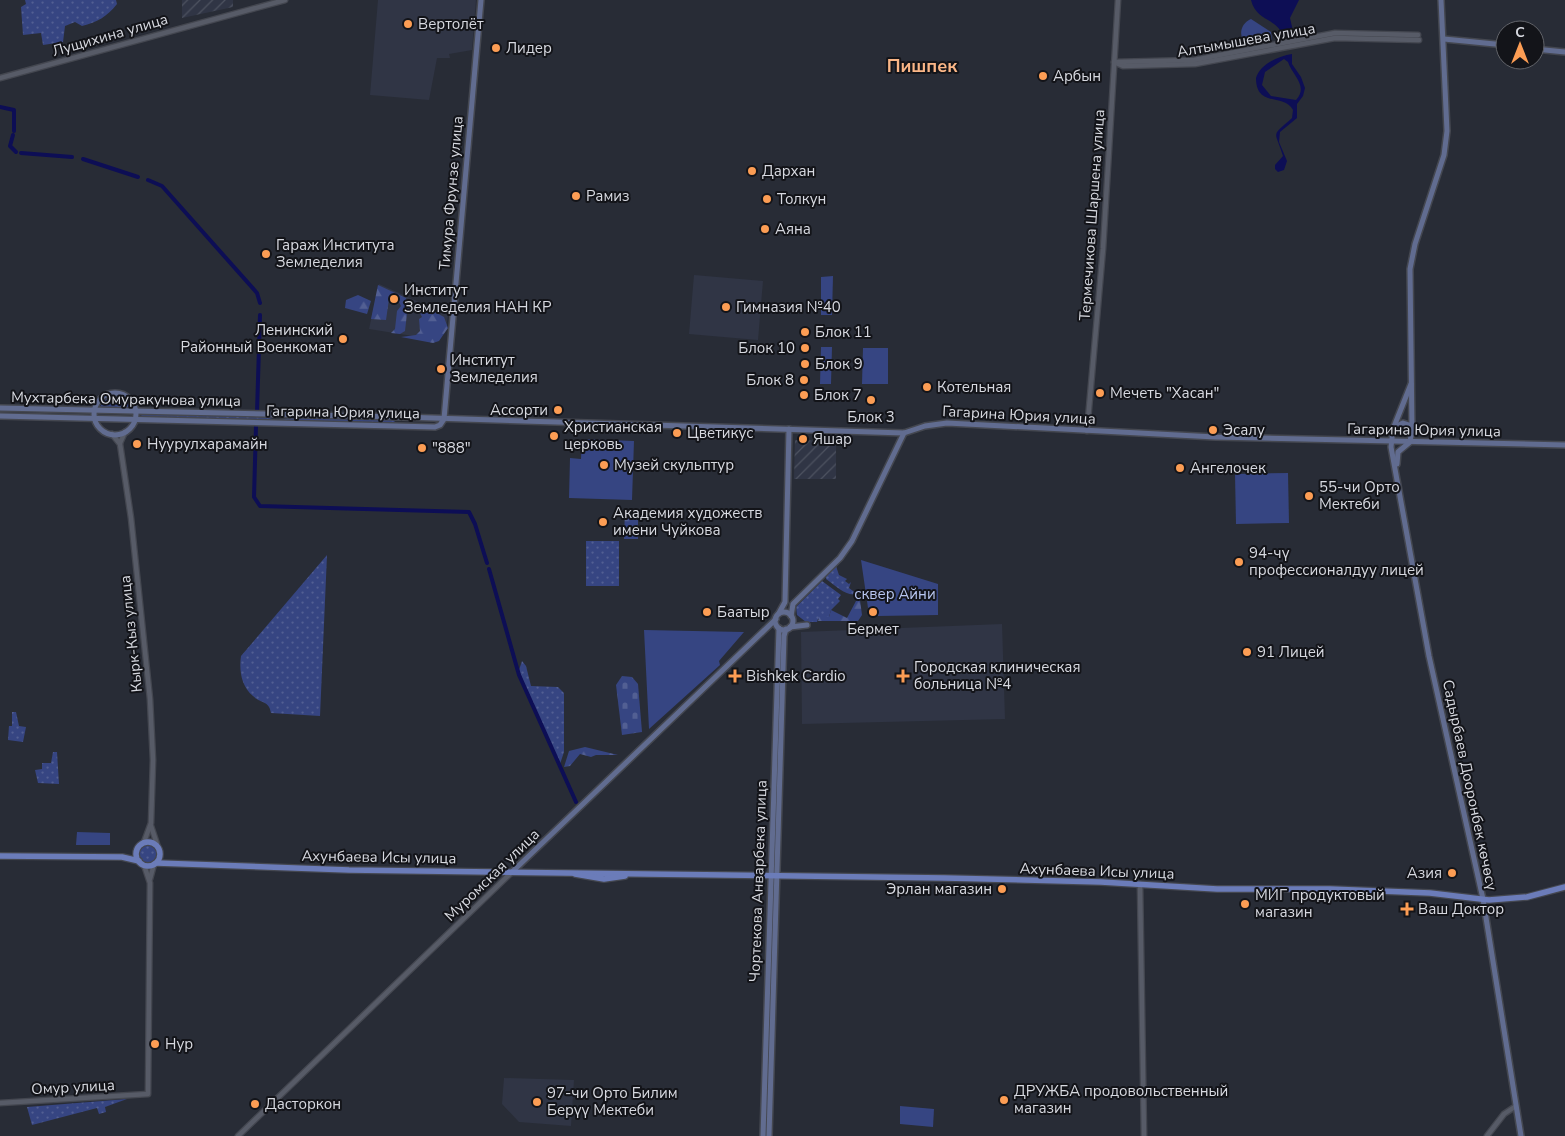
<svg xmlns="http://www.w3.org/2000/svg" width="1565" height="1136" font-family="'Nunito Sans',sans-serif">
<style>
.built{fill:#303545}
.industrial{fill:url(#industrial-furrows)}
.grass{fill:url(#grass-dots)}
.forest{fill:url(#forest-firs)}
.cemetery{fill:url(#cemetery-stones)}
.park{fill:#364582}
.water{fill:#0d0e55;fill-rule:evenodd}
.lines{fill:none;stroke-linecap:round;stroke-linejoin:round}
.canal{stroke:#0d0e55;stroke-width:4}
.tertiary-casing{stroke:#444750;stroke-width:7}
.secondary-casing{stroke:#444750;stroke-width:8}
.primary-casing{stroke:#444750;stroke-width:8}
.tertiary{stroke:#575b67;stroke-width:4.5}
.secondary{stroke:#616c90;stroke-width:5}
.primary{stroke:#6b7cb9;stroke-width:5.5}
.poi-dot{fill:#fc9d54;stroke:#131419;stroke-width:2}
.labels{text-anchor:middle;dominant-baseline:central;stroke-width:4;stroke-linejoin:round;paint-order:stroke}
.poi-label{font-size:15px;fill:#d7d9e0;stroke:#131419;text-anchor:start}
.street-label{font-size:15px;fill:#d7d9e0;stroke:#131419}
.park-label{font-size:15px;fill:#b8c6f0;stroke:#131419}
.quarter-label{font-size:18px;font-weight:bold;fill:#fab687;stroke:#131419}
</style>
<defs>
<pattern id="industrial-furrows" width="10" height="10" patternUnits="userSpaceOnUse" patternTransform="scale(1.25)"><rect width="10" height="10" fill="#303545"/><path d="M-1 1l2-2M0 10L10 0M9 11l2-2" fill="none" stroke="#4d5260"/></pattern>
<pattern id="grass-dots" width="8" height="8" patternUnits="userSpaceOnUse" patternTransform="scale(1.25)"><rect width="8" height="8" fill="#364582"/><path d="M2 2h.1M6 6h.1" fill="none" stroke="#525f93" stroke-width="1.8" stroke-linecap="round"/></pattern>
<pattern id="forest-firs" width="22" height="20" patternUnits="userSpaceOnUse" patternTransform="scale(1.25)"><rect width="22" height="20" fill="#364582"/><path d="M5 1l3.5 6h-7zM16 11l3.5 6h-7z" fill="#525f93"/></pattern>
<pattern id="cemetery-stones" width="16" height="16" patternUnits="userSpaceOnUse" patternTransform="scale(1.25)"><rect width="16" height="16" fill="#364582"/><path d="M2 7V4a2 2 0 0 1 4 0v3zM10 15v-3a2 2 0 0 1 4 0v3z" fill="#525f93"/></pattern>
</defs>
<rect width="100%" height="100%" fill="#282c36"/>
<!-- built -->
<g class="built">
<polygon points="378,0 476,0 472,50 449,54 450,58 437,58 429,100 370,95"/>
<polygon points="694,275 763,281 758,340 689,334"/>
<polygon points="379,284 448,315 446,329 438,340 369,329"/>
<polygon points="1002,624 1005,719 802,724 801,632"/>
<polygon points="504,1078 574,1080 571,1126 519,1122 502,1104"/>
</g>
<!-- industrial -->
<g class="industrial">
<polygon points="182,0 233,0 233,7 182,18"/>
<polygon points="795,440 836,441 836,479 794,479"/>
</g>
<!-- grass -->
<g class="grass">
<path d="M25,0H116L117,4C107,17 97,22 82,26L75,22L65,26L63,42L43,45L41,33L23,35L21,7L26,4Z"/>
<polygon points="116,396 126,400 133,408 99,408 106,399"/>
<polygon points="147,413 262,416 273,418 265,420 140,416"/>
<polygon points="297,418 393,420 396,423 289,421 282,419"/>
<rect x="586" y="541" width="33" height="45"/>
<path d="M327,555L320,716L271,713C269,700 261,704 253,696C241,686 239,670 241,656Z"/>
<path d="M836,566L839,575L847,579L845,581L849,584L851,582L849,588L857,594C846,597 835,585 826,579V575Z"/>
<polygon points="822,581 841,595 838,599 840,601 831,610 829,617 818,619 817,622 806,622 797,615 796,607"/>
<polygon points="522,661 526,666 531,686 558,687 564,693 564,752 560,764 524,683 519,670"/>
<polygon points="12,712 16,712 19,726 26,727 23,742 8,740 9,726 12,726"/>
<polygon points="53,752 57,752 59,784 38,783 35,770 42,769 42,763 51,763"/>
<circle cx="148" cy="854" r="10"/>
<polygon points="127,1099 105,1107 106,1112 99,1114 97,1108 32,1125 27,1107"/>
</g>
<!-- forest -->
<g class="forest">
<polygon points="378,285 406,298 407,303 414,306 414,311 407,313 405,331 400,334 391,333 395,329 397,311 401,306 398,300 389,299 386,320 371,319"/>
<polygon points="358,295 371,301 367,314 345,308 346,300"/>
<polygon points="418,303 444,317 448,328 439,341 433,343 401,337 416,335 420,331 419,319 422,317 417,307"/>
<polygon points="625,510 638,510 638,539 624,539"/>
<polygon points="860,600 862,615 858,621 818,621 820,615 829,617 831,610 847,618 856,601"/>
<polygon points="585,747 618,755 596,755 591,757 580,754 570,766 564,767 569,751"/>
</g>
<!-- cemetery -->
<polygon class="cemetery" points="622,676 632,677 638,684 642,732 622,735 616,685"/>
<!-- park -->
<g class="park">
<path d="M1251,19L1271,32L1272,40L1250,44L1244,41C1238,33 1242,23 1251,19Z"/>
<polygon points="833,276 832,315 821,315 821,277"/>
<polygon points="821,347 832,347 831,384 820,384"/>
<polygon points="863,348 888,348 888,384 862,384"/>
<polygon points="582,439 634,441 632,500 569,498 570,458 581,459"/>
<polygon points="1288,473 1289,523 1236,524 1235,474"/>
<polygon points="861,560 938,584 938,615 878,616 877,607 868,608"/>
<polygon points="644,630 744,632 719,661 720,665 649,729"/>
<polygon points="77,832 110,833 110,845 76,845"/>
<polygon points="900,1106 934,1109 933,1127 900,1124"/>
</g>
<!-- water -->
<g class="water">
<path d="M1251,0H1299L1290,18L1293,31L1282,34C1276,18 1256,21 1251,0Z"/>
<path d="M1292,54V64L1301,77L1305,88L1303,96L1297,104V118L1280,132L1279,142L1287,161L1284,170L1278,172L1275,169V165L1283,156C1275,129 1270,138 1292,118L1293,110C1284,93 1256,108 1256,78C1260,64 1279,56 1292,54ZM1284,59L1288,62C1292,75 1309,86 1296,100L1271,96L1262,85L1265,72Z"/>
</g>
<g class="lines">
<!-- canal -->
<g class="canal">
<polyline points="0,107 14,110 14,131"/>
<polyline points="13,135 10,146 16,152"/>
<polyline points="21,153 72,157"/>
<polyline points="83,159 138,177"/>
<polyline points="148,180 162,186 257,293 260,303"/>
<polyline points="257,412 260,315"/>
<polyline points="256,426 254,497 260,506 469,512 475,524 487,563"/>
<polyline points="489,569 519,675 576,802"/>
</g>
<defs>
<g id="tertiary">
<polyline points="1114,62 1123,66 1195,64 1335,38 1419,40"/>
<polyline points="1115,62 1194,60 1335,33 1418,35"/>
<polyline points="0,78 285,0"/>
<polyline points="1087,431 1103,249 1118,0"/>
<polyline points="112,434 120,444 131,518 150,699 153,760 151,823 144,842"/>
<polyline points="120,443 125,432"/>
<polyline points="151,826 157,844"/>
<polyline points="150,879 154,864"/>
<polyline points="1140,884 1144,1136"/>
<polyline points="0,1103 148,1094 150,883 144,865"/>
<polyline points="238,1136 512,872"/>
<polyline points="1487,1136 1504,1114 1516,1106"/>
</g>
<g id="secondary">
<polyline points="1444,39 1505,45"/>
<polyline points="1535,49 1565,52"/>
<polyline points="1411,384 1393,429 1391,447 1429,656 1483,899 1521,1136"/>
<circle cx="115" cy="414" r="21"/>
<polyline points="0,408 402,417 904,433 925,426 947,423 1215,437 1565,445"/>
<polyline points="0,416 435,427 440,425 444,419"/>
<polyline points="444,419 481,0"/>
<polyline points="1395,427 1403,423 1409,425 1412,429"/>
<polyline points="1397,464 1398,452 1410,442 1412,430 1410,269 1415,244 1444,155 1447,131 1441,0"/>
<circle cx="784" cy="621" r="9"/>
<polyline points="779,613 785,602 789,429"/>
<polyline points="791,616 793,604 840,558 852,541 904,433"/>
<polyline points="790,627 807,625"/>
<polyline points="512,872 776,619"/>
<polyline points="763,1136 779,628"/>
<polyline points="769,1136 784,636 786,629"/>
</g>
<g id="primary">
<circle cx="148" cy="854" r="12"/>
<polyline points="0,856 122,857 139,861"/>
<polyline points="157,863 349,870 945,878 1101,882 1217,889 1330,889 1430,893 1489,900 1527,897 1565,887"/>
<polyline points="575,874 604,879 625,876"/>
</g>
</defs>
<!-- tertiary casing -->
<use href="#tertiary" class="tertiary-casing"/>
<!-- secondary casing -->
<use href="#secondary" class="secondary-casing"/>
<!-- primary casing -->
<use href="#primary" class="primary-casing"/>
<!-- tertiary -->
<use href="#tertiary" class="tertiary"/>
<!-- secondary -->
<use href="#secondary" class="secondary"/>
<!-- primary -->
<use href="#primary" class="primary"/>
</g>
<!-- markers -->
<g class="poi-dot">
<circle cx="408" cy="24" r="5"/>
<circle cx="496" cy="48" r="5"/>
<circle cx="1043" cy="76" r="5"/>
<circle cx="752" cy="171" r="5"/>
<circle cx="576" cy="196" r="5"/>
<circle cx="767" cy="199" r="5"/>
<circle cx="765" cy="229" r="5"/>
<circle cx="266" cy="254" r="5"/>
<circle cx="394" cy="299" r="5"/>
<circle cx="726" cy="307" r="5"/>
<circle cx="805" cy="332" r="5"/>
<circle cx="343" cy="339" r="5"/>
<circle cx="805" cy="348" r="5"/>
<circle cx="805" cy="364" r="5"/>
<circle cx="441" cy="369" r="5"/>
<circle cx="804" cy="380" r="5"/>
<circle cx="927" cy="387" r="5"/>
<circle cx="1100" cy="393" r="5"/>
<circle cx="804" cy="395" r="5"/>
<circle cx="871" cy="400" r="5"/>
<circle cx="558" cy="410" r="5"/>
<circle cx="1213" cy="430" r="5"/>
<circle cx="677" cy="433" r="5"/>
<circle cx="554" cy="436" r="5"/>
<circle cx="803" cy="439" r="5"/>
<circle cx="137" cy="444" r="5"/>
<circle cx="422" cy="448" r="5"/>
<circle cx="604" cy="465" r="5"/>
<circle cx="1180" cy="468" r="5"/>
<circle cx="1309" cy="496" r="5"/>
<circle cx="603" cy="522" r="5"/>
<circle cx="1239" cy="562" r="5"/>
<circle cx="707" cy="612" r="5"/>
<circle cx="873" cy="612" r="5"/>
<circle cx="1247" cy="652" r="5"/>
<path d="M732.5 668.5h5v5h5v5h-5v5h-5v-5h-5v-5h5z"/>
<path d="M900.5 668.5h5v5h5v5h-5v5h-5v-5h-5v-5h5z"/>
<circle cx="1452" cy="873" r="5"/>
<circle cx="1002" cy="889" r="5"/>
<circle cx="1245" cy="904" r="5"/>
<path d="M1404.5 901.5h5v5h5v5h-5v5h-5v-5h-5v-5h5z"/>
<circle cx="155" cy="1044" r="5"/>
<circle cx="1004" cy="1100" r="5"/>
<circle cx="537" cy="1102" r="5"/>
<circle cx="255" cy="1104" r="5"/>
</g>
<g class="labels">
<!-- poi labels -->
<g class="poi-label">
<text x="418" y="24">Вертолёт</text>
<text x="506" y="48">Лидер</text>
<text x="1053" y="76">Арбын</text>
<text x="762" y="171">Дархан</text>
<text x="586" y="196">Рамиз</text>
<text x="777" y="199">Толкун</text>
<text x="775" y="229">Аяна</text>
<text x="276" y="245">Гараж Института<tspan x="276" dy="17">Земледелия</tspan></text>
<text x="404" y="290">Институт<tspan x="404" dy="17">Земледелия НАН КР</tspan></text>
<text x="736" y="307">Гимназия №40</text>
<text x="333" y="330" text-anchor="end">Ленинский<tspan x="333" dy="17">Районный Военкомат</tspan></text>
<text x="815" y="332">Блок 11</text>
<text x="795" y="348" text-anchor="end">Блок 10</text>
<text x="451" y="360">Институт<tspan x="451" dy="17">Земледелия</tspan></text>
<text x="815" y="364">Блок 9</text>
<text x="794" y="380" text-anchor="end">Блок 8</text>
<text x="937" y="387">Котельная</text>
<text x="1110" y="393">Мечеть "Хасан"</text>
<text x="814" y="395">Блок 7</text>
<text x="548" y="410" text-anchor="end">Ассорти</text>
<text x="871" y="417" text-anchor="middle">Блок 3</text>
<text x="564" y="427">Христианская<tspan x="564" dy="17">церковь</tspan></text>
<text x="1223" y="430">Эсалу</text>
<text x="687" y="433">Цветикус</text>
<text x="813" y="439">Яшар</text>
<text x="147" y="444">Нуурулхарамайн</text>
<text x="432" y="448">"888"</text>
<text x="614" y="465">Музей скульптур</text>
<text x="1190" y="468">Ангелочек</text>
<text x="1319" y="487">55-чи Орто<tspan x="1319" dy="17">Мектеби</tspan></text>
<text x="613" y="513">Академия художеств<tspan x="613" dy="17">имени Чуйкова</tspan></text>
<text x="1249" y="553">94-чү<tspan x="1249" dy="17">профессионалдуу лицей</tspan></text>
<text x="717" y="612">Баатыр</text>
<text x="873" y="629" text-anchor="middle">Бермет</text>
<text x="1257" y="652">91 Лицей</text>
<text x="914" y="667">Городская клиническая<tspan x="914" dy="17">больница №4</tspan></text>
<text x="746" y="676">Bishkek Cardio</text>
<text x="1442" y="873" text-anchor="end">Азия</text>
<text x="992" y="889" text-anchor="end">Эрлан магазин</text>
<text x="1255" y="895">МИГ продуктовый<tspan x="1255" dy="17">магазин</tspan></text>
<text x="1418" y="909">Ваш Доктор</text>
<text x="165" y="1044">Нур</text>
<text x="1014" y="1091">ДРУЖБА продовольственный<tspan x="1014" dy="17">магазин</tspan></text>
<text x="547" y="1093">97-чи Орто Билим<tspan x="547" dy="17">Берүү Мектеби</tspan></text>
<text x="265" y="1104">Дасторкон</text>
</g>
<!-- street labels -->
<g class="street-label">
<text transform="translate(110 35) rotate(-16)">Лущихина улица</text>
<text transform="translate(1246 40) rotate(-10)">Алтымышева улица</text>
<text transform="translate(451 193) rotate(-85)">Тимура Фрунзе улица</text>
<text transform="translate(1092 215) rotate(-86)">Термечикова Шаршена улица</text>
<text transform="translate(126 399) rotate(1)">Мухтарбека Омуракунова улица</text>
<text transform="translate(343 412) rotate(1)">Гагарина Юрия улица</text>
<text transform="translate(1019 415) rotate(3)">Гагарина Юрия улица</text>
<text transform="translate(1424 430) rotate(1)">Гагарина Юрия улица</text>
<text transform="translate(131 634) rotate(-96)">Кырк-Кыз улица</text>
<text transform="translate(1470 785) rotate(78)">Садырбаев Дооронбек көчөсү</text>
<text transform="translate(379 857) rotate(1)">Ахунбаева Исы улица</text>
<text transform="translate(1097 871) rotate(2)">Ахунбаева Исы улица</text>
<text transform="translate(492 875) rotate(-44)">Муромская улица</text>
<text transform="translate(758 881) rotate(-88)">Чортекова Анварбека улица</text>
<text transform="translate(73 1087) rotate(-3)">Омур улица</text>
</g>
<!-- park labels -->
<g class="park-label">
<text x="895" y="594">сквер Айни</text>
</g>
<!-- quarter labels -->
<g class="quarter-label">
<text x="922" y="66">Пишпек</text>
</g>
</g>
<!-- north arrow -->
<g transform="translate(1520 45)"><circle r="24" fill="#131419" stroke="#616369"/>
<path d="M0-4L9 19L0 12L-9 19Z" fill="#fc9d54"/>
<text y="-8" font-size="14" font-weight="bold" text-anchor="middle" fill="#d7d9e0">С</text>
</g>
</svg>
